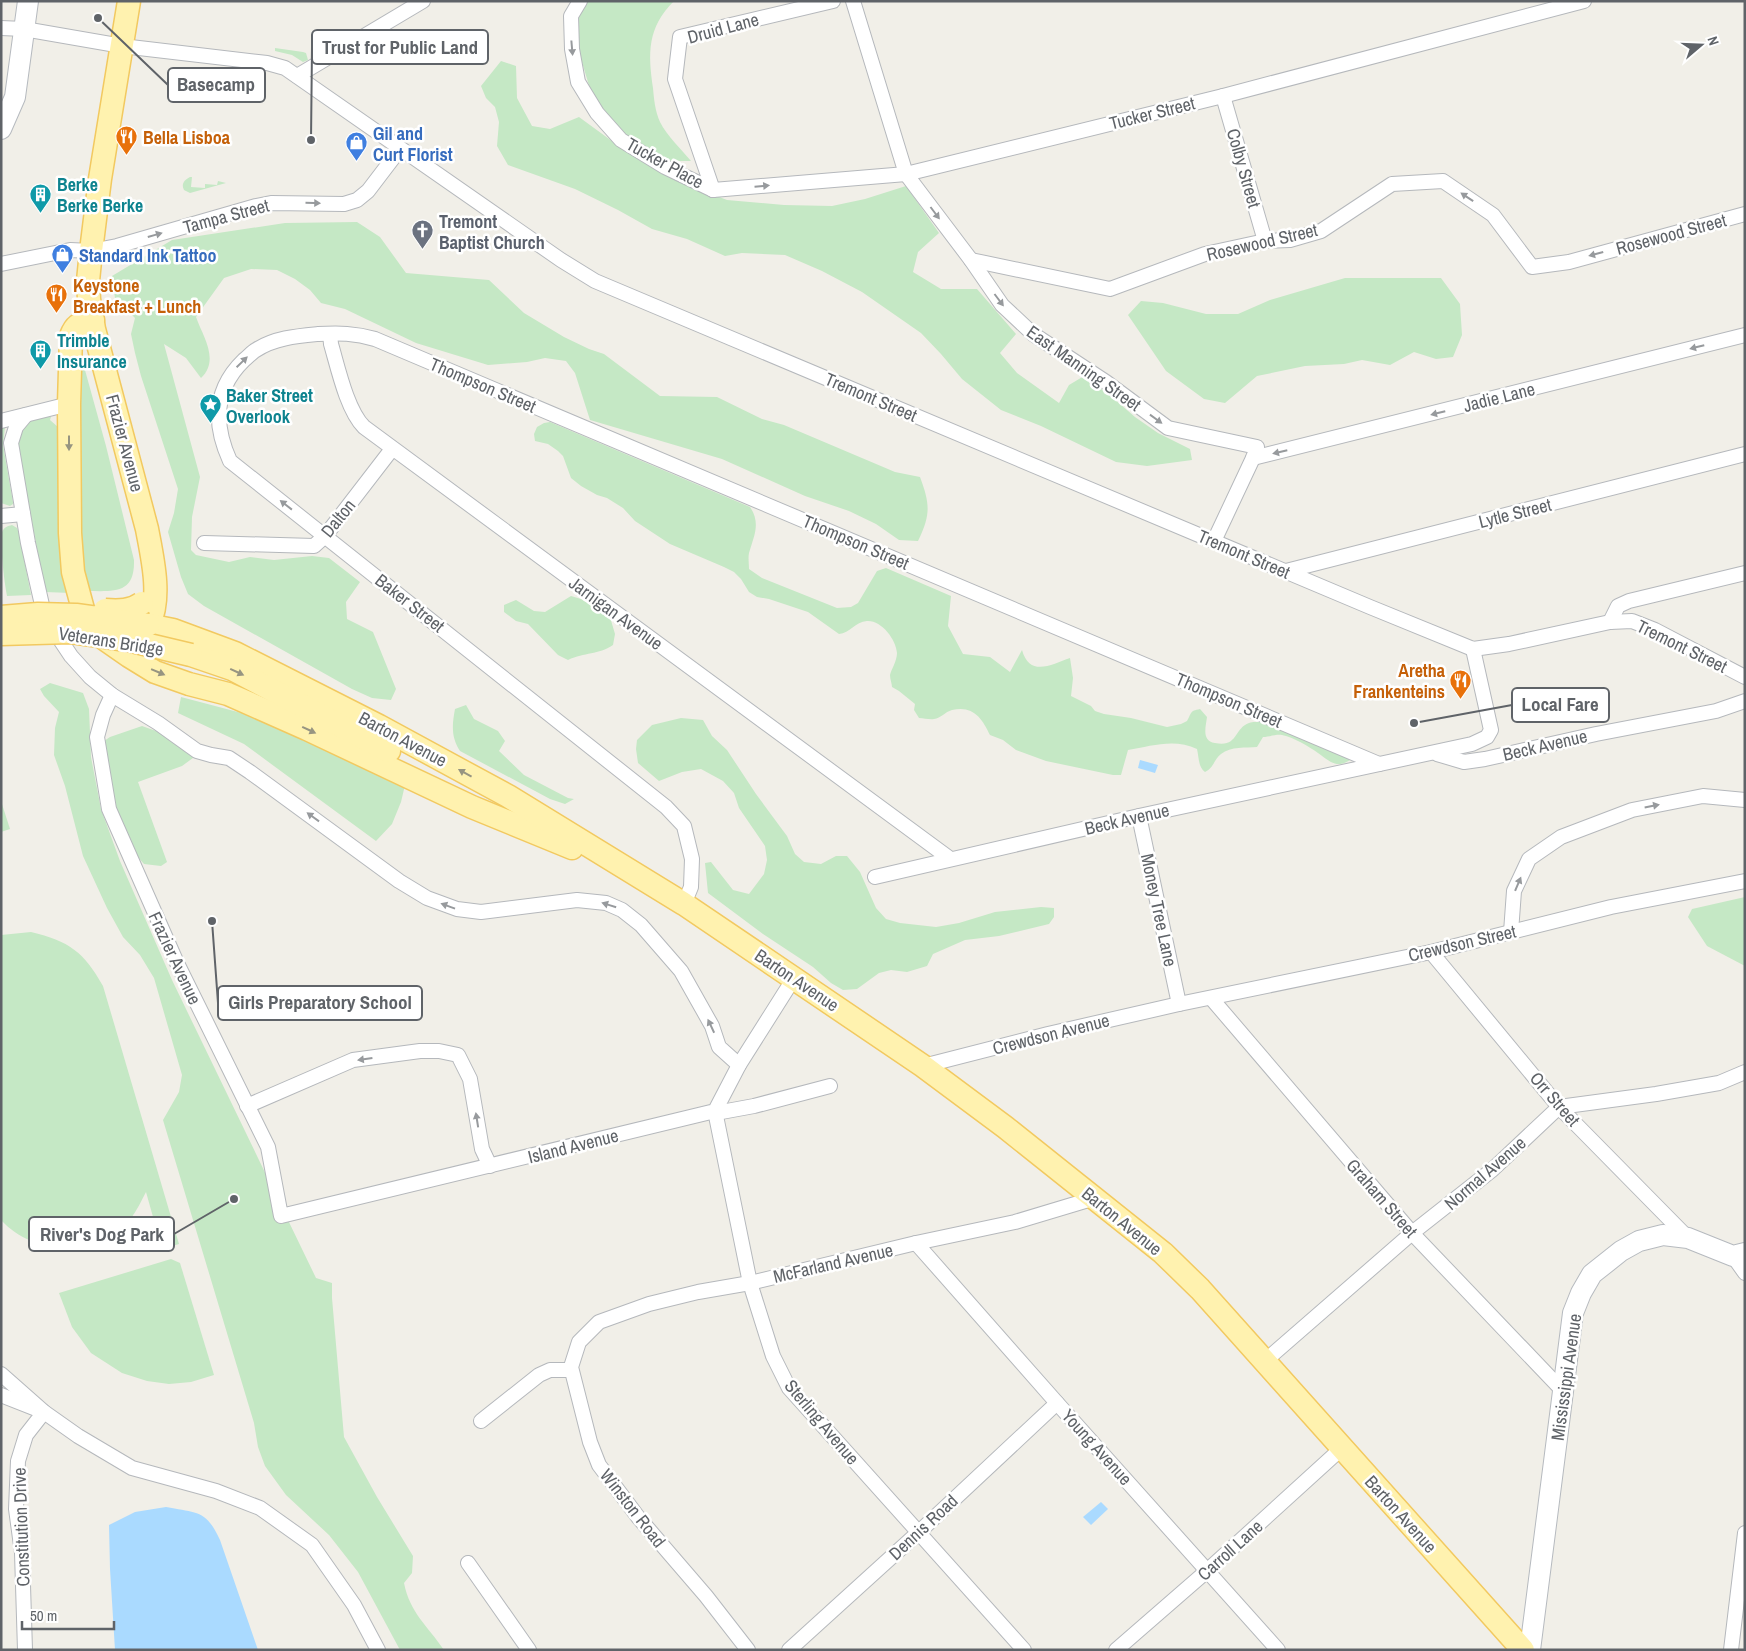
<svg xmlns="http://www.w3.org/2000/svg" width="1746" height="1651" font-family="'Archivo Narrow',sans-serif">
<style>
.green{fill:#c5e8c5}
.water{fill:#aadaff}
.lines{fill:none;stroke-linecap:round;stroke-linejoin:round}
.street-casing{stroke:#b5b8bc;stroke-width:16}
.secondary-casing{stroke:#b6babf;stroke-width:22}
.primary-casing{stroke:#f2c960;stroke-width:25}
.street{stroke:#fff;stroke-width:14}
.secondary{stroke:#fff;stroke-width:20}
.primary{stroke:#fff2af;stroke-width:22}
.primary-bridge-casing{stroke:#f2c960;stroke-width:25;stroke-linecap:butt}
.primary-bridge{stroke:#fff2af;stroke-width:22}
.oneway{fill:#979a9d}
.oneway2{fill:#979581}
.labels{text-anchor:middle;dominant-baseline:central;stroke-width:5;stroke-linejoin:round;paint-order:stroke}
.street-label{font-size:18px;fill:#5f6368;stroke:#fff}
.shop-label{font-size:18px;font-weight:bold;fill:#366cbe;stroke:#fff;text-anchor:start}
.food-label{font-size:18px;font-weight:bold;fill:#c56008;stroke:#fff;text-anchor:start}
.culture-label{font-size:18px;font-weight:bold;fill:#0d838f;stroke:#fff;text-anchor:start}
.worship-label{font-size:18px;font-weight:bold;fill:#5b616d;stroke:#fff;text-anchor:start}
.leader{fill:none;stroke:#5f6368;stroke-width:2}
.callout-dot{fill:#5f6368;stroke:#fff;stroke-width:2}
.callout{fill:#fff;stroke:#5f6368;stroke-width:2}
.callout-label{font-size:19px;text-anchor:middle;font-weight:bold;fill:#5f6368}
</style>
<rect width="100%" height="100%" fill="#f1efe8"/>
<!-- green -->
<g class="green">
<path d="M588,1H674C647,28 648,53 653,88C654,99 655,111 660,122C667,136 681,149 691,161H671L645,149L624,133L603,110L590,89L579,52L576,18Z"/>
<polygon points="275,48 303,52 306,53 308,60 303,62 292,55 275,51"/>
<polygon points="501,61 516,66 517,98 532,126 550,129 579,117 631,155 675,180 727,200 784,205 832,206 865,199 906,186 939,233 918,252 913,272 941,289 977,289 1016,334 1000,353 1017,373 1059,403 1069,385 1084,376 1112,397 1135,417 1158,433 1190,449 1192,460 1147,466 1116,462 1041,426 1001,410 962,379 941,354 921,333 862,292 822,271 785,255 742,253 725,256 687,239 652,229 618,210 575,189 508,165 497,146 499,122 495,107 486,98 481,86"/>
<path d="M190,177H192L191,187L205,188V184L217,185L218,181L226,183L190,193L184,190C181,184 184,180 190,177Z"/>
<path d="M357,222L380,237L406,273L489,280L524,313L564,337L589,349L604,354L660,396L717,397L762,419L784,425L895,472L920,477C930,504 931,514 918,541L899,540L876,524L849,511L805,496L722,459L590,420L575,373L566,361L545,358L527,362L488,365L416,343L345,309L321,303L310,290L295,279L277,270L251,269L224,278L196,317C203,337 220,360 201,378L186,358L164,344L200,477L192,517L191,550L196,555L229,562L250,557L274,560L312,556L329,558L360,582L346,602L347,619L373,632L396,689L391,700L372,698L352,689L204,606L188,594L181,577L168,532L174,513L178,489L141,376L135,353L131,334L135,318L115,298L112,276L172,240L285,223Z"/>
<polygon points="1345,278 1441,278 1460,304 1462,335 1453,357 1436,359 1414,352 1390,365 1362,360 1344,364 1305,366 1257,376 1225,403 1204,399 1166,371 1128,315 1141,301 1163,303 1206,314 1238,314 1270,300"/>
<path d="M80,352L106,446L134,560C135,595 113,591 86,591L80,568Z"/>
<path d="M47,416L51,417L50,420L58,427L71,593L45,592L17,441C20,423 30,418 47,416Z"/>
<path d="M550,422L750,507C761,523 754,536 749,553C748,558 749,564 749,569L762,578L837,608L851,607L858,603L877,571L886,568L951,596L948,626L963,654L990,657L1010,672L1022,650C1030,678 1052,664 1070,658L1073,678L1071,696L1091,706L1095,711L1104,714L1131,718L1167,727L1181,724L1187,721C1192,713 1189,711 1200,709L1207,717C1206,726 1201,741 1215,743C1238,748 1234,728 1249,723C1253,721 1257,723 1261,721L1353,758C1337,770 1331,762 1318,753C1308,746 1295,738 1282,735C1276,734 1269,737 1263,737L1257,747C1246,748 1231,746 1221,754C1214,759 1214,768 1205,772C1198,767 1199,757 1197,749C1175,738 1151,746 1128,750L1121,775H1113L1046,761L1016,750L1003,740L990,735C982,718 973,705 952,710C945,712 941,718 934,719C930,720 924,718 919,718L914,710L915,704L899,691L892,687C892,684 890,679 890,675C891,670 897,661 897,653C896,639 881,620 867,621C855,622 850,633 839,634L808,612L769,599L757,597L749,592L741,579L734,572L724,567L670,544L635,521L623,508L607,498L597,495L581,486L571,478L563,456L558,451L548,444L535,441L534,434L537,427L544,423Z"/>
<polygon points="1,427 5,427 3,445 13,502 13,504 10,506 1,503"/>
<path d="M12,525L17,528L19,533L31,595L7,596C4,581 0,546 2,532C4,527 8,526 12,525Z"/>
<path d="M571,596L581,599L610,617L615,634L613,645C598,655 585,652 568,660L558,655L528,624L516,621L504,612V605L516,600L534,611L545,612Z"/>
<path d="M50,683L83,693L89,709L91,757L101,809L120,861L172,980L316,1278L332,1283V1298L344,1437L377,1497L413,1556L412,1573L404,1583C410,1613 427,1625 444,1650H400L358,1572L329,1535L286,1495L265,1466L258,1447L254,1423L163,1120L179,1092L182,1075L154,978L140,955L123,937L107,908L83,856L65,786L54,755L55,728L59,712L44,696L40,689Z"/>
<polygon points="181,697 253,716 405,785 401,802 392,824 376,841 244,744 178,713"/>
<path d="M466,705L474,719L498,731L505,741L499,751L524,775L568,798L574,799L565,804L550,799L460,751C451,737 452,725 455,709Z"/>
<polygon points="681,718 703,720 712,736 727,750 756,794 787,836 795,854 804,862 821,864 836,856 847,856 860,872 876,908 886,919 900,923 936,927 959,923 995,912 1041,907 1054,908 1054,917 1049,924 999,936 965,940 933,954 927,966 907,972 891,970 879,973 857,989 843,990 831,983 813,967 763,934 708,893 705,863 711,862 733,890 749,894 764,874 767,860 765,846 739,808 734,793 723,781 701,769 682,772 659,781 638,763 636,749 637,740 652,725"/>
<polygon points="142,726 159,732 197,755 182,766 138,782 167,862 161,866 144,864 136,855 114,802 104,741 110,737"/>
<polygon points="1,801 10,829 1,832"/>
<polygon points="1745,897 1745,966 1707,946 1688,917 1692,909"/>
<path d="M31,932C69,941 84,952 103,986L179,1244L162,1249L146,1192C141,1201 137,1211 130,1219C97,1256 35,1257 1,1220V935Z"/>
<polygon points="171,1259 180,1263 214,1375 191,1382 169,1384 147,1381 122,1373 91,1353 72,1327 59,1293"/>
</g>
<!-- water -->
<g class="water">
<polygon points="1140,760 1158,765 1155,773 1138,768"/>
<polygon points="1101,1502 1108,1509 1091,1525 1083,1517"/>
<path d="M166,1507C196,1513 206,1509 220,1540L258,1650H115L110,1569L109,1525L135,1512Z"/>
</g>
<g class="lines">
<defs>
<g id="street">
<polyline points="580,1 571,16 572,49 578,82 597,113 621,140 665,167 713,190"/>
<polyline points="853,1 906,174 971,260 1002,305 1033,334 1106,382 1168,428 1257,447 1253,458 1214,541"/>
<polyline points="1,28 24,29 122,46 267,63 285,68 561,260 595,281 1370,607 1473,649 1509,644 1610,622 1632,621 1655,630 1745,677"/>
<polyline points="297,76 423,1"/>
<polyline points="1223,96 1265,241"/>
<polyline points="713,190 906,174 1223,96 1584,1"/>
<polyline points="713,190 675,79 680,37 833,1"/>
<polyline points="971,260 1110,289 1205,254 1265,241 1290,240 1321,231 1392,184 1443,181 1493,215 1532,267 1569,262 1745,214"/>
<polyline points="1,264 70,250 91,251 117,246 256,206 271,203 344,204 357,200 368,191 400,149"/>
<path d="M330,334L331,344C338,368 347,410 364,427L949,858"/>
<polyline points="26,415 16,427 11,443 28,543 42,605 55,632 71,656 90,677 112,695 158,723 197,751 211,755 229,758 250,772 399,881 427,898 457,909 481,912 577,900 606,903 622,910 641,925 681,971 712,1026 719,1047 739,1065"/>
<polyline points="1,421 69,404"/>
<polyline points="1253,458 1745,335"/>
<polyline points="1,516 23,514"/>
<polyline points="204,543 314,546 325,536 392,449"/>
<polyline points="1286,571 1745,454"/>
<polyline points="1610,622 1618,606 1629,601 1745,573"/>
<polyline points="112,695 103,715 97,737 109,809 177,963 268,1147 281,1216 715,1111 739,1065 794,978"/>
<polyline points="1437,754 1464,762 1485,759 1596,734 1716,711 1745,701"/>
<polyline points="1139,816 1179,1004"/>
<polyline points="875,877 1139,816 1472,744 1487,737 1491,730 1473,649"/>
<path d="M684,904L691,887L692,859L684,826L666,807L230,461C213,424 214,389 244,360C248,357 252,352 256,350C274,338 297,336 318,334C339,333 355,333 375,339L1379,764"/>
<polyline points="1511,932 1514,891 1529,859 1561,837 1632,810 1703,796 1745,800"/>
<polyline points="1431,952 1559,1107 1688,1238"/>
<polyline points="1211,998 1412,1233 1563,1391"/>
<polyline points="923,1066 1048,1034 1179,1004 1431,952 1611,907 1745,881"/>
<polyline points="247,1106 353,1060 420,1051 439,1051 458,1055 470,1079 482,1149 490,1166"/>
<polyline points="715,1111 750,1283 773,1356 789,1388 1024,1650"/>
<polyline points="716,1113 754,1106 830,1086"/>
<polyline points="916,1243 1057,1403 1278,1650"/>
<polyline points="1733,1256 1745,1273"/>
<polyline points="1265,1361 1412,1233 1492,1170 1559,1107 1656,1094 1719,1083 1745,1072"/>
<polyline points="1,1374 44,1412 78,1436 132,1468 216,1491 260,1508 312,1545 354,1605 378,1650"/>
<polyline points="1,1395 44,1412 26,1435 18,1461 16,1509 22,1553 25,1650"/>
<polyline points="481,1421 539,1375 550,1370 571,1370"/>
<polyline points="468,1563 529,1650"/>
<polyline points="748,1650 706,1596 638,1517 599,1465 590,1442 571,1367 579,1342 599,1322 649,1304 698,1292 750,1283 916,1243 1015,1222 1095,1198"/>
<polyline points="789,1650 919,1532 1057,1403"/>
<polyline points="1116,1650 1208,1570 1342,1448"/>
<polyline points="1731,1650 1745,1533"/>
</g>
<g id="secondary">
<polyline points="1,129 15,97 28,1"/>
<polyline points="1530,1650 1573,1313 1581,1293 1592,1274 1621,1251 1639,1241 1663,1235 1688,1238 1733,1256 1745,1253"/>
</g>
<g id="primary">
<path d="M129,1L100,179L91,251L88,281L89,299L94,329L147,529C152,556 162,597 149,624C147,628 141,632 138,635"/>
<path d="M93,320C80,324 76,323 71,336L69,404L70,533L73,572L84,613L106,640L129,656L155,672L189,684L228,694L307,729L472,807L572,848"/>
<polyline points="148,625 173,630 235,653 379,726 508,796 684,904 923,1066 1005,1127 1163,1253 1200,1289 1523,1650"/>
<polyline points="191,655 232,669 389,751"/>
</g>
</defs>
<!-- street casing -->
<use href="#street" class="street-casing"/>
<!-- secondary casing -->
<use href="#secondary" class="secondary-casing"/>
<!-- primary casing -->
<use href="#primary" class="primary-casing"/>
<!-- street -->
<use href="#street" class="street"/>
<!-- secondary -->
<use href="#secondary" class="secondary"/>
<!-- primary -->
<use href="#primary" class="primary"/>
<defs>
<g id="primary-bridge">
<path d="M105,610C119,611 131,611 142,603"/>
<polyline points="1,617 38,614 76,615 148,625"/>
<polyline points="1,634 70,632 132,641 191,655"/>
</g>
</defs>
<!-- primary-bridge casing -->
<use href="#primary-bridge" class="primary-bridge-casing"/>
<!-- primary-bridge -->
<use href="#primary-bridge" class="primary-bridge"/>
</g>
<!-- one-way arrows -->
<defs><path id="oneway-solid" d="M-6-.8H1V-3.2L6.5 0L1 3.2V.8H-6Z" transform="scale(1.25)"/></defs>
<g class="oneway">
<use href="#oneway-solid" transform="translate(572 48) rotate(85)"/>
<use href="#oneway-solid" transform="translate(762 186) rotate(-5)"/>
<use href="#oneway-solid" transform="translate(1467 197) rotate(-146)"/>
<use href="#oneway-solid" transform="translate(313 203) rotate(1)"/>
<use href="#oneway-solid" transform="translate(935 213) rotate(53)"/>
<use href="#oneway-solid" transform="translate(155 235) rotate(-16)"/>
<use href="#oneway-solid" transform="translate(1596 254) rotate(165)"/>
<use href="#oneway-solid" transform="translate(999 300) rotate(53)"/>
<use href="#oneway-solid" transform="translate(1697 347) rotate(166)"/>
<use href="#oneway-solid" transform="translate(242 362) rotate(-44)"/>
<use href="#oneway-solid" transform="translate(1438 413) rotate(166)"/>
<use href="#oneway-solid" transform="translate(1156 419) rotate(36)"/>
<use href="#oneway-solid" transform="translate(1280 452) rotate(167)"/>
<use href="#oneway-solid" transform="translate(286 505) rotate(-142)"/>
<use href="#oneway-solid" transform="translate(1652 806) rotate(-11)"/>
<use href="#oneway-solid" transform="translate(313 817) rotate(-144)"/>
<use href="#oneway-solid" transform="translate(1518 884) rotate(-67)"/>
<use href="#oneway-solid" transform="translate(609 905) rotate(-163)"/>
<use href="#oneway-solid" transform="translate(448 906) rotate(-160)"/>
<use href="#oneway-solid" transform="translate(711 1026) rotate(-115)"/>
<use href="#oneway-solid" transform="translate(365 1059) rotate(172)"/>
<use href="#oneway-solid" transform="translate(477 1120) rotate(-99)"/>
</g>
<g class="oneway2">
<use href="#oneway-solid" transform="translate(69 443) rotate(90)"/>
<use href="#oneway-solid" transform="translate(158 672) rotate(23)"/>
<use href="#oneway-solid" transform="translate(237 672) rotate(25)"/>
<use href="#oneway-solid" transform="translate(309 730) rotate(25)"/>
<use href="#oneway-solid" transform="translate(465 773) rotate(-151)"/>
</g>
<!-- icons -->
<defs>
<symbol id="restaurant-pin" viewBox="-11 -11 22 30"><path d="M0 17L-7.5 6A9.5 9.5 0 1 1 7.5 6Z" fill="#e8710a" stroke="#fff"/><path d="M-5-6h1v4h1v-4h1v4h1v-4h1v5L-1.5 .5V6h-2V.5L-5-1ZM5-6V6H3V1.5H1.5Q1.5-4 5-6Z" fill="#fff"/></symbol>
<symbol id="shop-pin" viewBox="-11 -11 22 30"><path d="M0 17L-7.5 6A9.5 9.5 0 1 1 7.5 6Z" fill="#3f7fe0" stroke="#fff"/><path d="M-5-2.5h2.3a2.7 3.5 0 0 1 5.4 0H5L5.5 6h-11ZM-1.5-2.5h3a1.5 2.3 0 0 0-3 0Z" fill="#fff"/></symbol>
<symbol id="building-pin" viewBox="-11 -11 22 30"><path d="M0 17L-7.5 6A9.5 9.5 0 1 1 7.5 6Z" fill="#0f9aa8" stroke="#fff"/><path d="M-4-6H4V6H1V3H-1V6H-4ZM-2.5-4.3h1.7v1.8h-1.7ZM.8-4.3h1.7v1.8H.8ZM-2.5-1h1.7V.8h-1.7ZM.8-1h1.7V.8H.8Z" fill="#fff"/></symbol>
<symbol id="church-pin" viewBox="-11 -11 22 30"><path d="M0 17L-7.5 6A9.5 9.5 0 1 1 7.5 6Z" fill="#6b7280" stroke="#fff"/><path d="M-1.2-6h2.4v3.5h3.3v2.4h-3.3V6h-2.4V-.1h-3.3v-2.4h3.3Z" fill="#fff"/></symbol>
<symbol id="sight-pin" viewBox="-11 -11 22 30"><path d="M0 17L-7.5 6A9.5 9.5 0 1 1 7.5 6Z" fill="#0f9aa8" stroke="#fff"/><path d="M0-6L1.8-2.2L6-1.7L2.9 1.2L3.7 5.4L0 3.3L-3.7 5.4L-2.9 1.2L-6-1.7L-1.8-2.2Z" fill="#fff"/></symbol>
</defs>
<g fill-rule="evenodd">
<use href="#restaurant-pin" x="114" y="124" width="25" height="34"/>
<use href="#shop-pin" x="344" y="130" width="25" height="34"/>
<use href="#building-pin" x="28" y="182" width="25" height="34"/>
<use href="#church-pin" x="410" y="218" width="25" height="34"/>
<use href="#shop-pin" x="50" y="242" width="25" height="34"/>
<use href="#restaurant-pin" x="44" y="282" width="25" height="34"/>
<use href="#building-pin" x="28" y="338" width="25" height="34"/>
<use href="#sight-pin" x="198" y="392" width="25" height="34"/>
<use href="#restaurant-pin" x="1448" y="668" width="25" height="34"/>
</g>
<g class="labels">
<!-- street labels -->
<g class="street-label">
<text transform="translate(723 28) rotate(-15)">Druid Lane</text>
<text transform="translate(1152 113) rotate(-14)">Tucker Street</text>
<text transform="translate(665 163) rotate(29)">Tucker Place</text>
<text transform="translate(1244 168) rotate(74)">Colby Street</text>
<text transform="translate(226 216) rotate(-15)">Tampa Street</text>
<text transform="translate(1671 234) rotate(-15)">Rosewood Street</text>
<text transform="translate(1262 242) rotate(-13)">Rosewood Street</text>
<text transform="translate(1084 368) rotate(35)">East Manning Street</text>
<text transform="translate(483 385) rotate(23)">Thompson Street</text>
<text transform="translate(871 397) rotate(23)">Tremont Street</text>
<text transform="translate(1499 397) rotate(-14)">Jadie Lane</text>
<text transform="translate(125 443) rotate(75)">Frazier Avenue</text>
<text transform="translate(1515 513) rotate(-14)">Lytle Street</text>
<text transform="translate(338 518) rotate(-51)">Dalton</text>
<text transform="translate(856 542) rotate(23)">Thompson Street</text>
<text transform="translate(1244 554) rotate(23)">Tremont Street</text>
<text transform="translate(410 603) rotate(38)">Baker Street</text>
<text transform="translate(616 613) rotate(36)">Jarnigan Avenue</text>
<text transform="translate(111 641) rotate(9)">Veterans Bridge</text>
<text transform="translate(1682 646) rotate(26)">Tremont Street</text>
<text transform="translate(1229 700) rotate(23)">Thompson Street</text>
<text transform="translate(403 739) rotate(28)">Barton Avenue</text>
<text transform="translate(1545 745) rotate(-13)">Beck Avenue</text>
<text transform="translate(1127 819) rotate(-13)">Beck Avenue</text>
<text transform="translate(1159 910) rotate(78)">Money Tree Lane</text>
<text transform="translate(1462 943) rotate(-13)">Crewdson Street</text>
<text transform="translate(175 958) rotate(65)">Frazier Avenue</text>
<text transform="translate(797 980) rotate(34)">Barton Avenue</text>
<text transform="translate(1051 1034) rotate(-14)">Crewdson Avenue</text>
<text transform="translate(1555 1099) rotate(49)">Orr Street</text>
<text transform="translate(573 1146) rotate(-14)">Island Avenue</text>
<text transform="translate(1485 1173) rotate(-41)">Normal Avenue</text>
<text transform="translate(1382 1198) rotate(49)">Graham Street</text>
<text transform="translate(1122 1221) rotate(39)">Barton Avenue</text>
<text transform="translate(833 1263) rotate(-13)">McFarland Avenue</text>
<text transform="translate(1566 1377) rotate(-82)">Mississippi Avenue</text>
<text transform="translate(822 1422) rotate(50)">Sterling Avenue</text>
<text transform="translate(1097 1447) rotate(48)">Young Avenue</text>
<text transform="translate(633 1508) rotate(52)">Winston Road</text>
<text transform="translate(1401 1514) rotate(48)">Barton Avenue</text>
<text transform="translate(21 1527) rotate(-92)">Constitution Drive</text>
<text transform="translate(923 1527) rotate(-43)">Dennis Road</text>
<text transform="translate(1230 1550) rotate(-42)">Carroll Lane</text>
</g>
<!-- shop labels -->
<g class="shop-label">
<text x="373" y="133">Gil and<tspan x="373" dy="21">Curt Florist</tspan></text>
<text x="79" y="255">Standard Ink Tattoo</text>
</g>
<!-- food labels -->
<g class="food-label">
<text x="143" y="137">Bella Lisboa</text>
<text x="73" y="285">Keystone<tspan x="73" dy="21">Breakfast + Lunch</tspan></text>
<text x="1445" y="670" text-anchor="end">Aretha<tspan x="1445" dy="21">Frankenteins</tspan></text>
</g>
<!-- culture labels -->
<g class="culture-label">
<text x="57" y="184">Berke<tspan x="57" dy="21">Berke Berke</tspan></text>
<text x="57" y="340">Trimble<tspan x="57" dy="21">Insurance</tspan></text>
<text x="226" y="395">Baker Street<tspan x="226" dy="21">Overlook</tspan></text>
</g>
<!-- worship labels -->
<g class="worship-label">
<text x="439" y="221">Tremont<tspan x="439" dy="21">Baptist Church</tspan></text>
</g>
</g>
<!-- callouts -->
<path class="leader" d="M311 140L312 47M98 18L168 85M1414 723L1512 705M212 921L218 1003M234 1199L174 1234"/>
<g class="callout-dot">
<circle cx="311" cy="140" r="5"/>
<circle cx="98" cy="18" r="5"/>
<circle cx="1414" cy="723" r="5"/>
<circle cx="212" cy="921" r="5"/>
<circle cx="234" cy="1199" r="5"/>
</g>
<g class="callout">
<rect x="312" y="30" width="176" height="34" rx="5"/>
<rect x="168" y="68" width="97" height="34" rx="5"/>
<rect x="1512" y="688" width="97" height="34" rx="5"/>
<rect x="218" y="986" width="204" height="34" rx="5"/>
<rect x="29" y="1217" width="145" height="34" rx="5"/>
</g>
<g class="callout-label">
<text x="400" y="54">Trust for Public Land</text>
<text x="216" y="91">Basecamp</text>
<text x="1560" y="711">Local Fare</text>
<text x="320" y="1009">Girls Preparatory School</text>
<text x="102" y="1241">River's Dog Park</text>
</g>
<!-- border -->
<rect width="1746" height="1651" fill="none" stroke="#5f6368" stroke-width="5"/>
<!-- north arrow -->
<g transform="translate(1701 45) rotate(71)" stroke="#ffffff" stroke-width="4" paint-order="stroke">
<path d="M0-4L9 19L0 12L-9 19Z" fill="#5f6368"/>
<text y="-8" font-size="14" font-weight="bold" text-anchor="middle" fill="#5f6368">N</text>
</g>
<!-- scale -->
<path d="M22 1621v8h92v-8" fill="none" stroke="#5f6368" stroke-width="2.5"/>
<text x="30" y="1621" font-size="15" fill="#5f6368" stroke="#ffffff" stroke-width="4" paint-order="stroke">50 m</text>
</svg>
